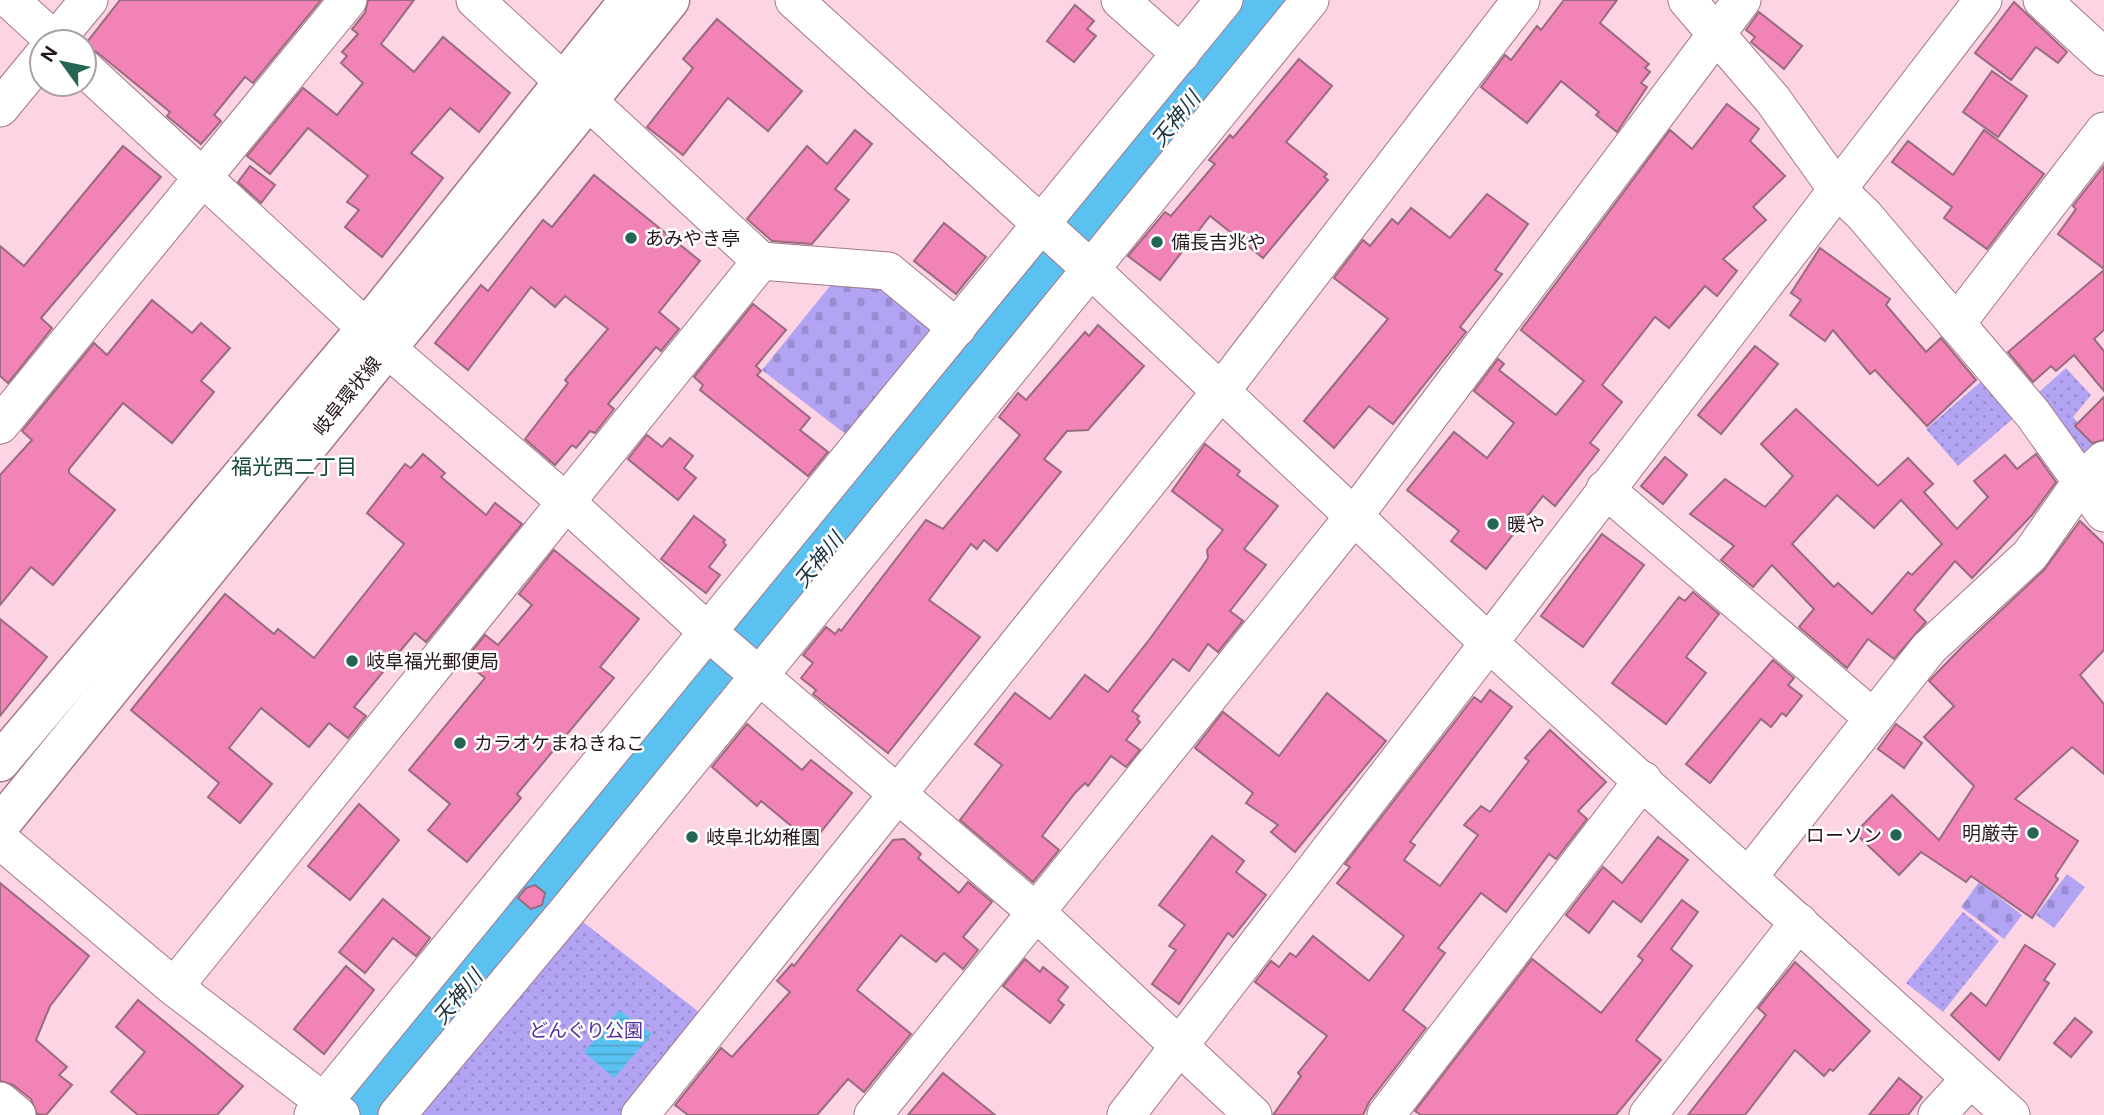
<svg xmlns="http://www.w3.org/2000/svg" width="2104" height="1115" font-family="'DM Sans','Noto Sans JP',sans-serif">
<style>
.green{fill:url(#green-dots)}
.cemetery{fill:url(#cemetery-stones)}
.water{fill:url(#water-rules)}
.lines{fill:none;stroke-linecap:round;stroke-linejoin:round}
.river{stroke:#5ac1f1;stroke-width:51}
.building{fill:#f283b7;stroke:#986b7f;stroke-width:2;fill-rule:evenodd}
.minor-casing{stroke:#a47689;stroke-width:39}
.major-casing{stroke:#a47689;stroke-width:41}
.minor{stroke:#fff;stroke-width:37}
.major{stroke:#fff;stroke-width:38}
.poi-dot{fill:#256553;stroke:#fff;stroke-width:2.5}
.labels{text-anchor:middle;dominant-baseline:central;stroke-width:5;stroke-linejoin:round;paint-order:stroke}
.poi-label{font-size:19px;fill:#28161e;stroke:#fff;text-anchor:start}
.street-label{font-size:19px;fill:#28161e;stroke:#fff}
.park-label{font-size:19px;fill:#522ca1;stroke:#fff}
.water-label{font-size:21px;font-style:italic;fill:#1c323e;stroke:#fff}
.neighbourhood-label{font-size:21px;fill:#15493b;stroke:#fff}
</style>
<defs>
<pattern id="green-dots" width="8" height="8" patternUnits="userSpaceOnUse" patternTransform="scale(1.75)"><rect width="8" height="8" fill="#b3a4f3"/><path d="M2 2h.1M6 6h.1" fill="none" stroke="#9a8cd0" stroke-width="1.8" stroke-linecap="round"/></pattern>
<pattern id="cemetery-stones" width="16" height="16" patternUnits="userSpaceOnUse" patternTransform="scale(1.75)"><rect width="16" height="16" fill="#b3a4f3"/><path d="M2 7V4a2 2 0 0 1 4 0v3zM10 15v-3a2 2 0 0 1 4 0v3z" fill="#9a8cd0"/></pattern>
<pattern id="water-rules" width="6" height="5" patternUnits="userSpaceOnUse" patternTransform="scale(1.75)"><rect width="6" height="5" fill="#5ac1f1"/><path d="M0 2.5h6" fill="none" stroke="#4ea5ce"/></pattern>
</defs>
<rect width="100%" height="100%" fill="#fdd4e4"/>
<!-- green -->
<g class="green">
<polygon points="2066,368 2091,395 2073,417 2101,449 2085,464 2029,401"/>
<polygon points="1984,379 2016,416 1958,466 1926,429"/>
<polygon points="1963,912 1999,941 1943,1012 1906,983"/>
<polygon points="574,915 708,1019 630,1115 406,1115"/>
</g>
<!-- cemetery -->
<g class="cemetery">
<polygon points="834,281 883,281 933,322 929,340 852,439 762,370"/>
<polygon points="2067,874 2085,887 2054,928 2036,915"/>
<polygon points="1979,882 2022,915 2004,939 1961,907"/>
</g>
<!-- water -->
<polygon class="water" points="619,1010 652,1034 614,1078 584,1052"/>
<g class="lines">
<!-- river -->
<polyline class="river" points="361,1115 793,593 1272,0"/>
</g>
<!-- building -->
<g class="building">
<polygon points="120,0 321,0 253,83 245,77 214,115 221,121 201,144 167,116 170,112 98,53 84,46"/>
<polygon points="368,0 414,0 381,44 414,72 443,37 510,93 479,132 450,108 411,153 443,178 382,257 345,227 359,210 347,202 368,176 308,128 270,174 247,156 303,88 337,115 363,83 341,63 347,56 342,52 358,34 352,29 365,13"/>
<polygon points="1564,0 1617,0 1600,23 1649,64 1645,68 1650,72 1641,83 1647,87 1617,132 1596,115 1599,112 1561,81 1527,123 1481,87 1505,55 1511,60 1537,26 1541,30"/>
<polygon points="2014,2 2067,52 2058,63 2036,47 2011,80 1975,53"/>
<polygon points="1075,5 1094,21 1087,29 1096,36 1074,62 1047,41"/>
<polygon points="1759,12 1802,46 1784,69 1751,42 1755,37 1746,30"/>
<polygon points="717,19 802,91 768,131 728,98 683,155 647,127 693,68 683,59"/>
<polygon points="1299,59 1332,86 1286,142 1327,174 1324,177 1328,180 1263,258 1210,216 1160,280 1128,256 1165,212 1171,216 1215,164 1209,160 1230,135 1233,138"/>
<polygon points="1992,71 2027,96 1998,137 1963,112"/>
<polygon points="1727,104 1759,129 1750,141 1785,176 1753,207 1766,220 1723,259 1737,271 1717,296 1705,286 1669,328 1655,317 1602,385 1622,402 1590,443 1599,450 1555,506 1543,496 1486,569 1451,541 1459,531 1407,490 1454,432 1487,458 1514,423 1474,391 1498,359 1504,364 1499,370 1556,415 1584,381 1521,330 1670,130 1692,149"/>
<polygon points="855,130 872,144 835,189 849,200 812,244 772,241 747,219 807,146 827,164"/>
<polygon points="1984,130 2044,174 1987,249 1944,218 1952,207 1892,162 1908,141 1953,175"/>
<polygon points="123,146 161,177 41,318 52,328 8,383 0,376 0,246 24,266"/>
<polygon points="250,166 275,185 261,203 238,182"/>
<polygon points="2104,166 2104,269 2058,234 2076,209 2073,206"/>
<polygon points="594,175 700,261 659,312 679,329 661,351 656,347 608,404 614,409 595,433 590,431 576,448 572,445 555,465 525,439 568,383 565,380 608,329 565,296 555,307 531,287 468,370 435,343 481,285 488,291 543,220 552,227"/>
<polygon points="1487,194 1528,224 1495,270 1502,274 1460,327 1466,332 1393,424 1369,406 1334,448 1304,421 1388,319 1334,278 1363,240 1370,246 1392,219 1398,224 1411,208 1450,238"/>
<polygon points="944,223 986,257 956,294 914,261"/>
<polygon points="1820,248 1890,299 1886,305 1926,352 1941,338 1976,380 1927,426 1875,370 1870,374 1833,330 1825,341 1790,315 1801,300 1791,293"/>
<polygon points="2104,270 2104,330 2094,339 2104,351 2104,391 2074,355 2056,371 2051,366 2033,382 2008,352"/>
<polygon points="152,300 192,333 201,323 230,348 201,381 214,392 172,443 123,403 69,469 69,473 115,510 53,585 31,567 0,605 0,475 32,440 22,431 94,343 107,355"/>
<polygon points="753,304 786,330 756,366 761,371 757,375 810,418 800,430 828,452 808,476 700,390 703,385 694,377"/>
<polygon points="1098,325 1144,366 1088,430 1067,431 1044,459 1061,472 997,551 984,540 977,549 971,544 929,600 980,637 888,753 813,694 816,690 801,678 813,663 803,655 826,627 835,634 839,629 841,631 926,520 943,529 1020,435 999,417 1018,393 1026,400 1085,332 1089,336"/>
<polygon points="1755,346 1778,364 1721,434 1698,415"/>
<polygon points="2104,397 2104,440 2092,443 2075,426"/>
<path d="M1796,409L1878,486L1908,458L1933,484L1924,492L1957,529L1988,497L1974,481L2005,455L2017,469L2036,454L2056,482L2032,515L1972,578L1955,561L1914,610L1926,622L1894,659L1868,639L1847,668L1799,627L1814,609L1772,565L1753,587L1721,560L1734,546L1690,514L1725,479L1765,507L1793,476L1761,444ZM1837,495L1874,528L1901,500L1942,544L1912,575L1908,572L1872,614L1838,583L1834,587L1792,544Z"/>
<polygon points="647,435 662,447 670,438 693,456 684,468 696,478 678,500 628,459"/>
<polygon points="1205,444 1240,471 1237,475 1278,506 1244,549 1266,565 1230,611 1243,621 1218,652 1208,644 1189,671 1173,659 1132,711 1139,716 1137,719 1140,722 1126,740 1140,750 1126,767 1111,756 1088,786 1085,783 1075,793 1042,836 1059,850 1033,882 960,820 1002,765 975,744 1015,693 1050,719 1085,675 1108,692 1149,640 1202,567 1208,558 1207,550 1223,530 1172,491"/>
<polygon points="423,454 445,473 441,477 486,515 495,503 522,524 426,642 415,633 354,707 366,716 348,738 329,723 309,747 261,708 229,748 272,784 240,823 208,797 219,783 131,710 225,594 274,634 278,629 314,658 404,544 367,513 405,464 411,468"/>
<polygon points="1665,457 1687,475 1663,504 1641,486"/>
<polygon points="694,516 725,540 723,542 726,545 709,567 720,575 706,593 661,559"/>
<polygon points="2080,521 2104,544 2104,650 2080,675 2104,704 2104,774 2072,747 2015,799 2078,841 2055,876 2058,879 2032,918 1971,876 1966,882 1921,852 1899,875 1855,833 1892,795 1939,840 1974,786 1924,737 1954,706 1929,681 1964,645 2044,570"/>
<polygon points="1602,534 1644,565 1583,647 1541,616"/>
<polygon points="554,550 639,619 600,667 614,678 517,794 521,798 467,862 428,830 450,804 409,770 485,678 464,661 485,635 498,645 532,605 519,594"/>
<polygon points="1693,592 1719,614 1686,657 1706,673 1666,724 1612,683 1679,597 1685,601"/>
<polygon points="0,619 47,657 0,716"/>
<polygon points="1773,660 1794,678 1788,685 1802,696 1786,716 1782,713 1771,727 1761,719 1710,783 1686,764"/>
<polygon points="1490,690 1512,707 1410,842 1415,845 1404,860 1440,886 1478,835 1464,825 1481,806 1490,812 1529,761 1525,758 1550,730 1606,782 1578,811 1587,819 1556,859 1549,854 1506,912 1481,893 1438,948 1445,953 1403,1010 1426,1028 1369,1102 1363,1115 1273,1115 1301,1076 1298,1073 1327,1036 1255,982 1271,961 1279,967 1290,953 1296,957 1313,936 1369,981 1404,936 1337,883 1350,867 1345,864 1474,697 1481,702"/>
<polygon points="1327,693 1386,741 1295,852 1271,832 1278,825 1246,803 1253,793 1195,748 1223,712 1279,756"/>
<polygon points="747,724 802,770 811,760 852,793 812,843 761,801 757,806 712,767"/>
<polygon points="1896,724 1922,743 1904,768 1878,749"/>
<polygon points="359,804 399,840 350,900 308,866"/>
<polygon points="1212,836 1244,861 1236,872 1266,895 1233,937 1228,933 1179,1004 1152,984 1176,950 1169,946 1185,925 1159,905"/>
<polygon points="1658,837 1688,860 1641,922 1613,901 1589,933 1566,915 1603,867 1622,883"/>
<polygon points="904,839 921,854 918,858 959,893 968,882 992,902 963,937 978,950 963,969 944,953 936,962 901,935 857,990 911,1034 864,1092 848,1079 817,1115 688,1115 675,1105 721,1048 732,1057 790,992 777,981 792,964 794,966 893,840"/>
<polygon points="0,883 89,956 50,1006 36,1040 67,1067 59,1075 72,1085 46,1115 37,1114 31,1099 13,1085 0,1081"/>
<polygon points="535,885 545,893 542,905 531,909 518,898 526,888"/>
<polygon points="383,899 430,938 416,956 393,938 365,973 339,952"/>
<polygon points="1682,900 1698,912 1671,949 1692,966 1636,1040 1661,1060 1616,1115 1421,1115 1415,1111 1532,959 1601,1013 1643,960 1638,956"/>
<polygon points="2025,945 2055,964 2044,980 2049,983 1999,1060 1951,1015 1971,993 1986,1006"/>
<polygon points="1025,959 1040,972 1043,967 1068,987 1058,1000 1064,1005 1050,1023 1003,986"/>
<polygon points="1795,962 1870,1031 1833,1071 1830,1069 1824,1076 1795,1050 1745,1115 1688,1115 1766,1015 1758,1008"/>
<polygon points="346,966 374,990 324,1054 294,1029"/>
<polygon points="138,1000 243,1086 217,1115 138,1115 111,1092 145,1052 116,1027"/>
<polygon points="2075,1018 2092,1032 2071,1057 2054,1043"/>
<polygon points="943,1073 995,1115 908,1115"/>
<polygon points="1899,1078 1922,1097 1908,1115 1869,1115"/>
</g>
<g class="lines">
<defs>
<g id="minor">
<polyline points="10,0 56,42"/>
<polyline points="475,0 564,82"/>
<polyline points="794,0 1083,262 1490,644 2011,1115"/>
<polyline points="1120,0 1181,54"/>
<polyline points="1687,0 1773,100 1836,188 1864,215 2033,414 2104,513"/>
<polyline points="2042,0 2104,57"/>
<polyline points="54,42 89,0"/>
<polyline points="84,68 404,363 566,502 708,632 1037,913 1253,1115"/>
<polyline points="0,108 42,57"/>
<polyline points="761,261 888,271 957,328"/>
<polyline points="1956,324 2104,131"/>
<polyline points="0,425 348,0"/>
<polyline points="1605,489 1872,717"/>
<polyline points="0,840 174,987 341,1115"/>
<polyline points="1749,876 1929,648 2030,555 2082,481 2104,460"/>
<polyline points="174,987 761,261 587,100"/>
<polyline points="0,1101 17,1115"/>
<polyline points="313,1115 1224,0"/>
<polyline points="397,1115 569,909 1310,0"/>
<polyline points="640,1115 1221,391 1521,0"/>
<polyline points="873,1115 1354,516 1742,0"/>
<polyline points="1126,1115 1983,0"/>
<polyline points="1386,1115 1643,780"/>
<polyline points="1648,1115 1799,922"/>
<polyline points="1937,1115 1970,1079"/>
</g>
<g id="major">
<polyline points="0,762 368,326 629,0"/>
<polyline points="0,825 670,0"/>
</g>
</defs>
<!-- minor casing -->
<use href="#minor" class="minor-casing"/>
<!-- major casing -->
<use href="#major" class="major-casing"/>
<!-- minor -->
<use href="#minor" class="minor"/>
<!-- major -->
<use href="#major" class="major"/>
</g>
<!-- markers -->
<g class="poi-dot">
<circle cx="631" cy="238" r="7"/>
<circle cx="1157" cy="242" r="7"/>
<circle cx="1493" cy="524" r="7"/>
<circle cx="352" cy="661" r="7"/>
<circle cx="460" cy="743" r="7"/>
<circle cx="2033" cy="833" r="7"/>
<circle cx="1896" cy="835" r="7"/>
<circle cx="692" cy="837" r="7"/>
</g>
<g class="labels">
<!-- poi labels -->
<g class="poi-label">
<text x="645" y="238">あみやき亭</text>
<text x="1171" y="242">備長吉兆や</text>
<text x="1507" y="524">暖や</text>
<text x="366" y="661">岐阜福光郵便局</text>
<text x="474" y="743">カラオケまねきねこ</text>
<text x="2019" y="833" text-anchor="end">明厳寺</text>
<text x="1882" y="835" text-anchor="end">ローソン</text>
<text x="706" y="837">岐阜北幼稚園</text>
</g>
<!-- street labels -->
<g class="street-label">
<text transform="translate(347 396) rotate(-51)">岐阜環状線</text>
</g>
<!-- park labels -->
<g class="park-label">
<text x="586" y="1030">どんぐり公園</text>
</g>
<!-- water labels -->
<g class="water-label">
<text transform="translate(1176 119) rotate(-51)">天神川</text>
<text transform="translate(819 560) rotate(-51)">天神川</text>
<text transform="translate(458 997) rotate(-50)">天神川</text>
</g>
<!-- neighbourhood labels -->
<g class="neighbourhood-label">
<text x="294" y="467">福光西二丁目</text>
</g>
</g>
<!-- north arrow -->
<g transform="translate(63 63) rotate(303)"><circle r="33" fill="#ffffff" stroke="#a9a2a5" stroke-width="2"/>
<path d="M0-5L12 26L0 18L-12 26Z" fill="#256553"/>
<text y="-10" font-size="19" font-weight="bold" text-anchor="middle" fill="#28161e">N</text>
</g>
</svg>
